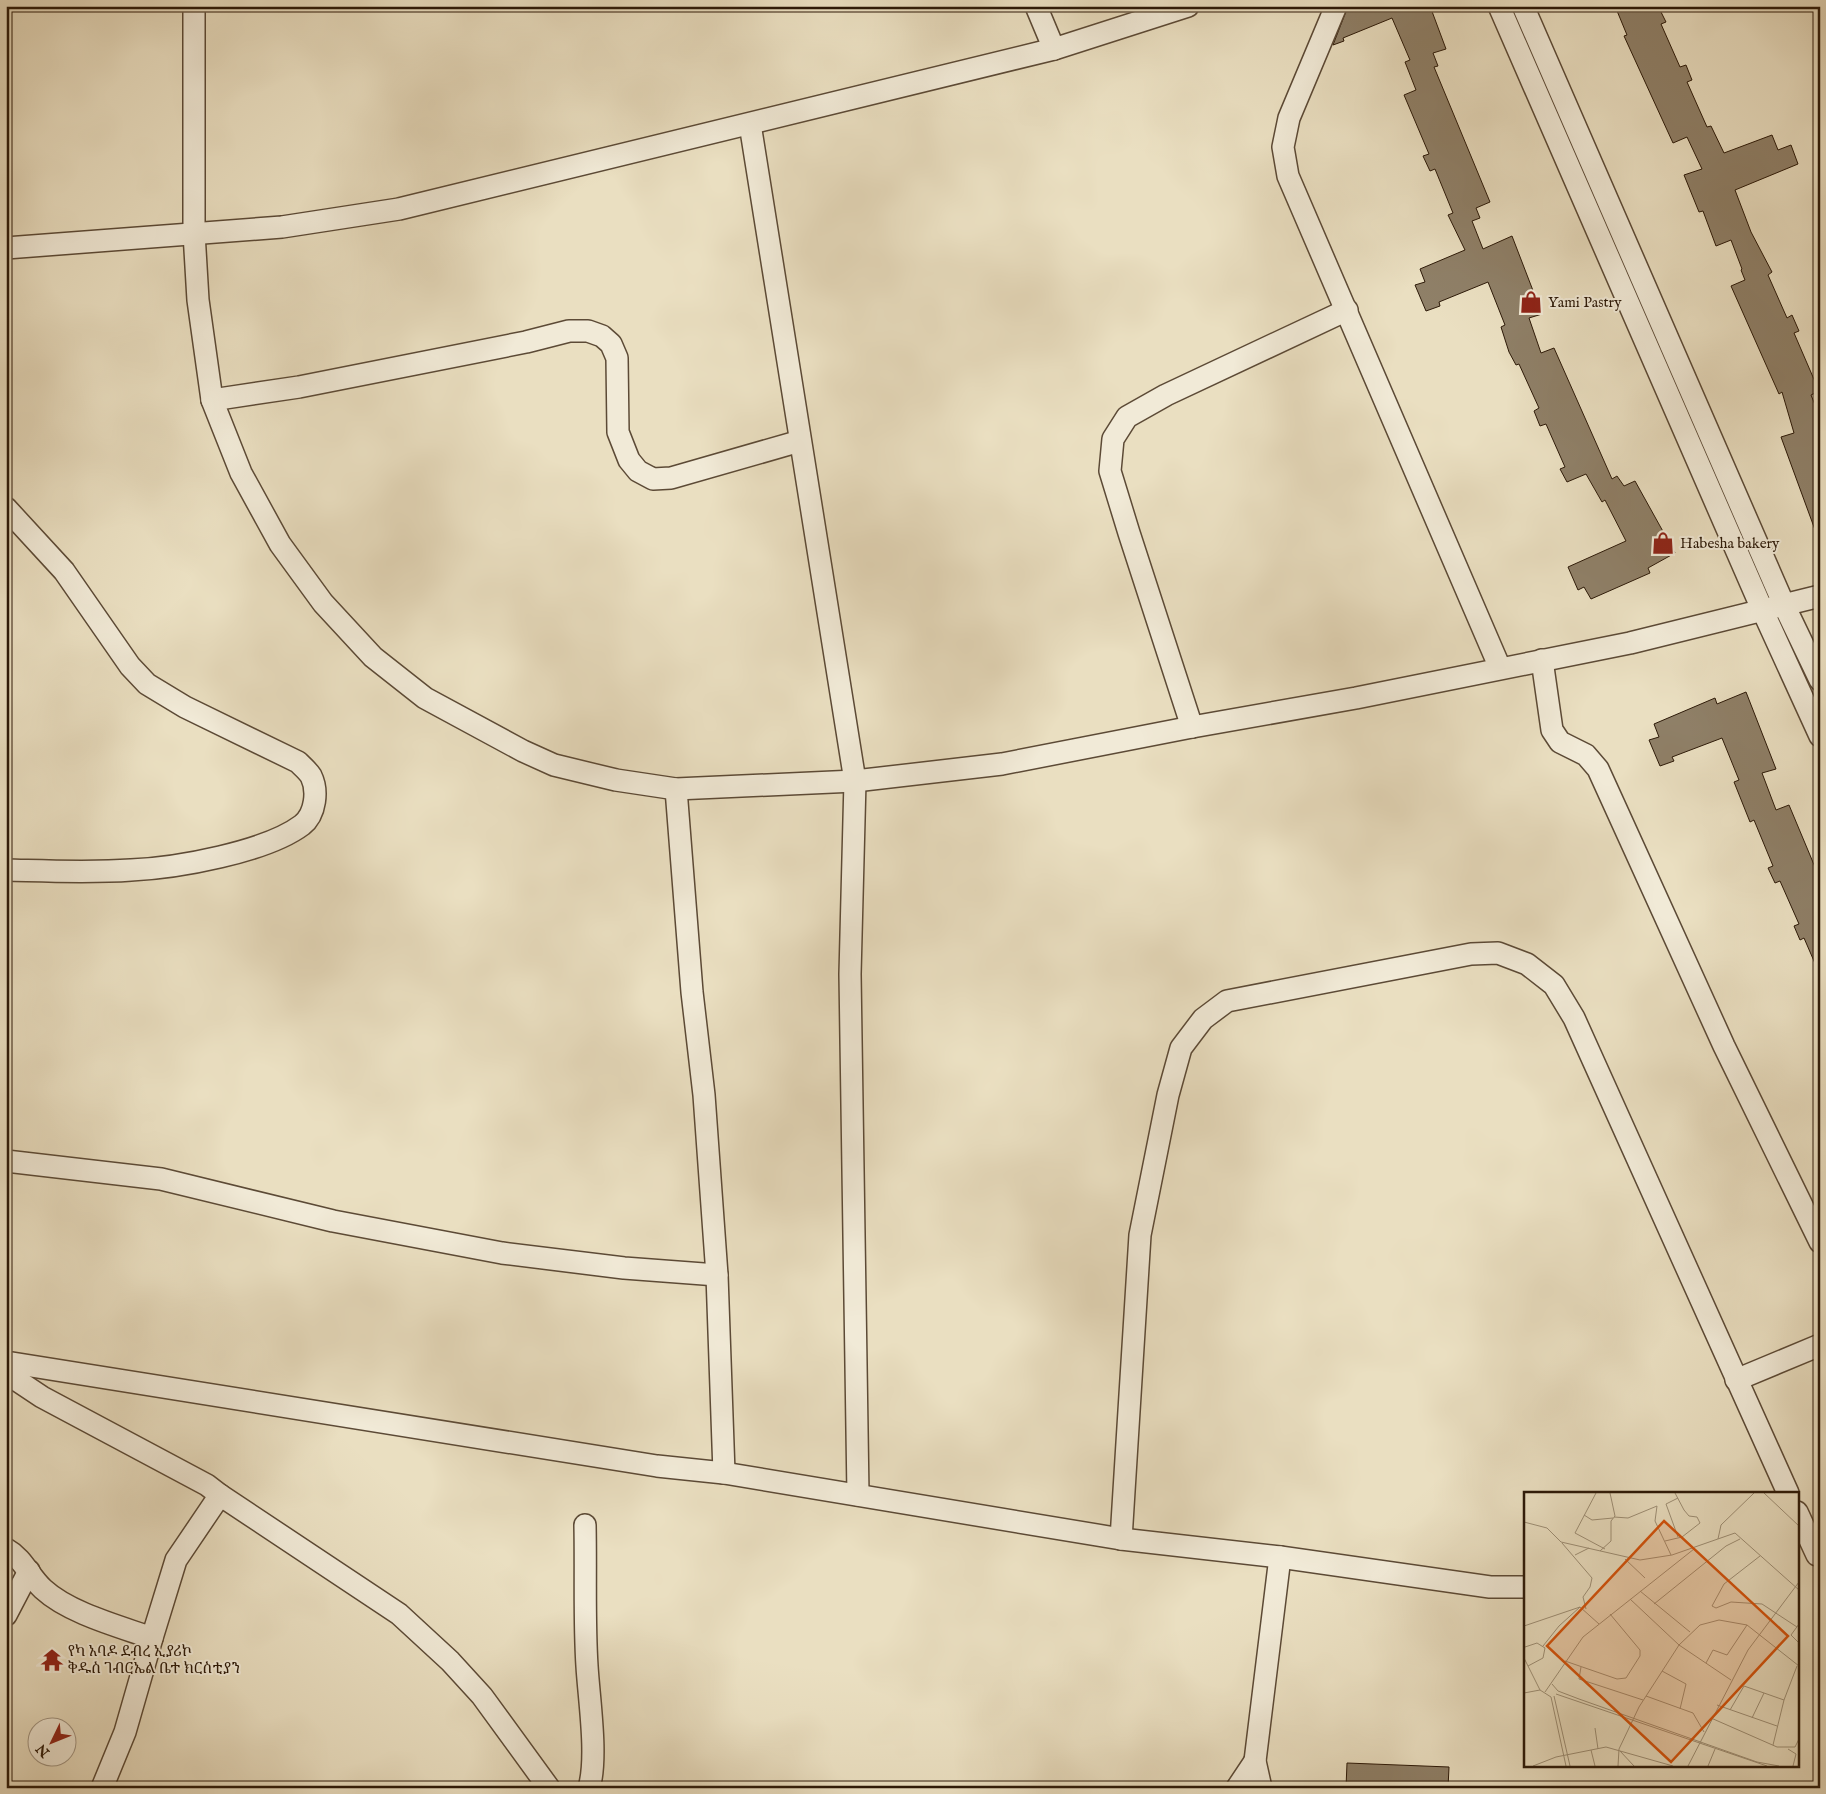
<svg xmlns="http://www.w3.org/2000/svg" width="1826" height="1794" font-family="'IM FELL English','Noto Serif Ethiopic',serif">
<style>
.building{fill:#8f8068;stroke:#2c1908}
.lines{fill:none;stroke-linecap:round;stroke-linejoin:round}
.minor-casing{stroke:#5c4a36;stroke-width:24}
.minor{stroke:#f1ead7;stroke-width:21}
.labels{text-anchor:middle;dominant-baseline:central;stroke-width:4;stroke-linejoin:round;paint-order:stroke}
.poi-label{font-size:15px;fill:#2c1908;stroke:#f1ead7;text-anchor:start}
.inset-road{fill:none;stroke:#9e9077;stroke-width:1}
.view{fill:#d5530c;fill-opacity:0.15;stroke:#d5530c;stroke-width:2.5}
.inset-edge{fill:none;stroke:#2c1908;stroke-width:2.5}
</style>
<rect width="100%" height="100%" fill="#eadfc1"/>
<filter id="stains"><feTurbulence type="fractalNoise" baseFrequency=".004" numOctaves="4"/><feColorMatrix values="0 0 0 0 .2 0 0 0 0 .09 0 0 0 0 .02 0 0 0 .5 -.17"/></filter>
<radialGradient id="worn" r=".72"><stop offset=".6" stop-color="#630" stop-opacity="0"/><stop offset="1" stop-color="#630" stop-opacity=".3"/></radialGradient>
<!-- building -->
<g class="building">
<polygon points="1348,6 1430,6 1446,49 1433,53 1438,66 1434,67 1490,202 1476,208 1480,218 1472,221 1483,249 1512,236 1542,314 1529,318 1541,353 1554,348 1612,479 1617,476 1624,486 1635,481 1675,553 1648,568 1650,573 1591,599 1584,587 1578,590 1568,567 1626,541 1605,500 1602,502 1586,474 1567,482 1560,469 1565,467 1546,424 1540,426 1534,411 1539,408 1519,364 1516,365 1509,352 1501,327 1505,325 1488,282 1439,302 1440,306 1426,311 1415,285 1425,282 1420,269 1465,250 1448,215 1453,213 1435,169 1430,171 1423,156 1429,154 1404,95 1416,90 1405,62 1410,60 1392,18 1343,38 1344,41 1333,45"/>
<polygon points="1615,6 1658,6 1666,22 1661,24 1680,67 1686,65 1692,80 1687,82 1707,127 1711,126 1724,153 1772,135 1778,150 1791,145 1798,164 1735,190 1751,232 1772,272 1768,275 1787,318 1792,315 1799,331 1794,333 1819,391 1811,395 1820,417 1820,538 1818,538 1781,437 1794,433 1782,392 1779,394 1731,286 1745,280 1741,270 1742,269 1731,240 1716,246 1703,211 1699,212 1684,175 1702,169 1687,137 1673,143 1624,36 1627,35"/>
<polygon points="1746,692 1776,769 1762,773 1776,810 1789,805 1820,879 1820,975 1804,938 1800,940 1794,926 1799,924 1780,881 1775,883 1768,868 1773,866 1754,820 1750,822 1734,782 1739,780 1722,738 1672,757 1674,761 1660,766 1649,740 1659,737 1654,724 1715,698 1717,704"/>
<polygon points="1347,1763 1449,1767 1448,1788 1346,1788"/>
</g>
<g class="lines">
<defs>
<g id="minor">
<polyline points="194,6 194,233 198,300 212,400 241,473 280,544 323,603 373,657 425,698 523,751 554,765 616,780 676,789 855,781 1002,764 1192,727 1356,698 1630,643 1820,596"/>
<polyline points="1036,6 1054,49"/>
<polyline points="1336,6 1289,118 1283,147 1288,176 1500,668"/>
<polyline points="1499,6 1762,609 1820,736"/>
<polyline points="1523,6 1784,605 1820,680"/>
<polyline points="750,124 855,781 850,974 858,1495"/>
<polyline points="6,248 282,227 399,209 1054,49 1188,6"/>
<polyline points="212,400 299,387 526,342 569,331 588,331 602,336 611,344 617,358 618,432 629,460 638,471 653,479 671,478 800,441"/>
<path d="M6,508L64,571L130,666L147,684L185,707L298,762C302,766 308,771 311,776C318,790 316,814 302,825C266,852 177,868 131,870C90,873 48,871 6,870"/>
<polyline points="1542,660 1552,730 1560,742 1586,755 1598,769 1724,1046 1820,1242"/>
<polyline points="1192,727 1129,533 1110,471 1113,439 1127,417 1166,395 1347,310"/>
<polyline points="676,789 692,992 704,1095 717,1275 724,1473"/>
<polyline points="6,1161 161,1179 333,1221 502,1253 624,1268 717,1275"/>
<polyline points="6,1362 657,1466 724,1473 1121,1539 1280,1557 1490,1587 1525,1587"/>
<polyline points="6,1373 42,1397 207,1485 220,1495 399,1614 450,1661 482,1696 549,1788"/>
<polyline points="1736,1380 1820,1345"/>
<polyline points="1797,1512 1817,1555"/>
<path d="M585,1525C586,1572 584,1620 587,1666C589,1700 598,1757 589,1788"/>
<polyline points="1121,1539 1140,1235 1168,1095 1181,1048 1203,1019 1227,1001 1471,954 1498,953 1527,964 1554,985 1574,1018 1788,1493"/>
<path d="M6,1549C24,1559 28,1575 43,1589C69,1613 118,1626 152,1638"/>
<polyline points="6,1615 29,1571"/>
<polyline points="102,1788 125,1732 152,1638 176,1560 220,1495"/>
<polyline points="1237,1788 1255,1761"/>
<polyline points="1261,1788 1255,1761 1280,1557"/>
</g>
</defs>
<!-- minor casing -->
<use href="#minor" class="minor-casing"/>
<!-- minor -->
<use href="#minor" class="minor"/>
</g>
<!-- icons -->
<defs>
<symbol id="shop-bare" viewBox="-9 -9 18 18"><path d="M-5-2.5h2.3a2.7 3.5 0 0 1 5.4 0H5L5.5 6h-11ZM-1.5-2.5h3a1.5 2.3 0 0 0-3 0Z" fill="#8f2418" stroke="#f1ead7" stroke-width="2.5" paint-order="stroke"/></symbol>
<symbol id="temple-bare" viewBox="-9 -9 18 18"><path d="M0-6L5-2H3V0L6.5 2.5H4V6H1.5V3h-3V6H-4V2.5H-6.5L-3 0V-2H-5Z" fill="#8f2418" stroke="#f1ead7" stroke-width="2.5" paint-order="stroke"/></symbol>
</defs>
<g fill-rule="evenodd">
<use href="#shop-bare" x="1515" y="286" width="32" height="32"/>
<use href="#shop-bare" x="1647" y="527" width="32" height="32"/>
<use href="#temple-bare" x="36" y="1644" width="32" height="32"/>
</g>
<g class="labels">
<!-- poi labels -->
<g class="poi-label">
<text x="1548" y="302">Yami Pastry</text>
<text x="1680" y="543">Habesha bakery</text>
<text x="68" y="1651">የካ አባዶ ደብረ ኢያሪኮ<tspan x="68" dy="17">ቅዱስ ገብርኤል ቤተ ክርስቲያን</tspan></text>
</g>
</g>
<!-- overview -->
<g transform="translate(1524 1492)">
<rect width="275" height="275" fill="#eadfc1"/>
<path class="inset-road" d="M72,1L51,41L81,57M240,1L275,34M154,6L142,12L154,45M60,23L68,28L89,26M90,25L104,26L133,14L131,29L147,63M0,30L23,36L37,50L116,68L148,63L211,41L275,98M194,47L197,33L230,1M141,49L158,45L176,31L173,25L165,24L160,18L151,1M38,51L68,86L66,95L59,105L62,117M76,59L87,49V29L91,24L86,1M51,63L65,56M236,64L200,92L188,114L192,116L207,110L238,112L273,135M101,67L121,86M116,99L166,140M106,107L155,153L207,188M130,112L202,54L216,47M275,132L267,143L275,151M0,134L56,115L75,132M19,154L35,134L56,115M1,155L13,151L21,156L19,166L4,174M0,166L16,198L27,205L42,274M41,169L93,187L102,186L116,164V158L86,122M182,171L189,158L203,163L223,133M57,175L55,187L119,208M138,179L162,192L156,217M28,192L34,199L55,207L233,270L255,274M21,200L59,145L170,57M0,201L16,198M32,202L243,274M30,204L46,274M122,204L169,221L180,240M193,213L253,234M206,218L220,194L260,208M187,226L253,255H271L275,247M228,226L240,201M71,236L74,257M249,253L260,208L273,174M264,257L272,262L269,274M67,258L71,274M96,259L110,274M9,274L32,265L82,255L149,274M94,274L95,257L115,215L155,153L176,133L195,128L223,133L275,174M164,274L224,158L275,90M184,274L191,257"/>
<path class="view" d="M140,29L264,144L147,270L23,154Z"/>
<rect width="275" height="275" class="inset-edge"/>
</g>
<!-- margin -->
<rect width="1826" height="1794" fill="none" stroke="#eadfc1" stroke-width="25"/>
<rect x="8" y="8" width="1811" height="1779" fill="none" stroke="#2c1908" stroke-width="2.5"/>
<rect x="12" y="12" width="1801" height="1769" fill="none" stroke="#2c1908"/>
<!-- north arrow -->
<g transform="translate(52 1742) rotate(227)"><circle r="24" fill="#f1ead7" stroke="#a29684"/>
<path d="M0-4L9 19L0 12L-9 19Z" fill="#8f2418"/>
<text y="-8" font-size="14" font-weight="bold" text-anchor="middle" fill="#2c1908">N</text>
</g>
<rect width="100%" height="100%" filter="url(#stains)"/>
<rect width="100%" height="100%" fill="url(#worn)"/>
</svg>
